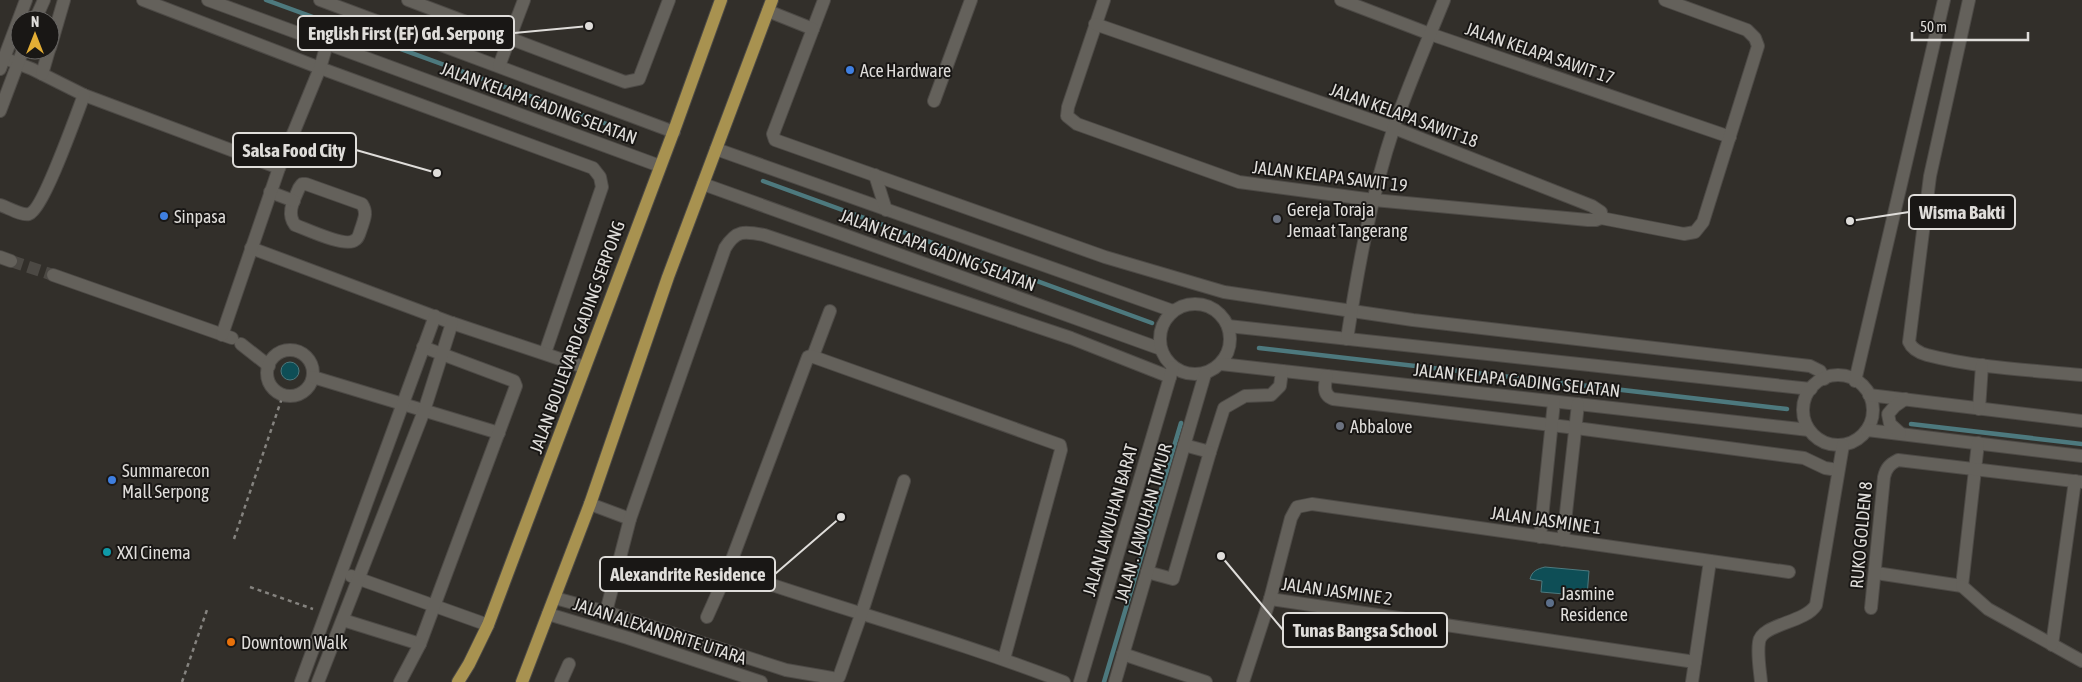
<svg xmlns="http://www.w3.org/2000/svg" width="2082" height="682" font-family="'Asap Condensed',sans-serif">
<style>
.water{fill:#0e4e56;stroke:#4d797e}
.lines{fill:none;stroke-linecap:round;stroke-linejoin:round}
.stream{stroke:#4d797e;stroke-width:4.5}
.minor-tunnel{stroke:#4c4944;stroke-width:12;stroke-dasharray:12 6;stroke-linecap:butt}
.minor-casing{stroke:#4d4a46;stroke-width:14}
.major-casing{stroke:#4d4a46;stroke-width:14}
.path{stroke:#85837f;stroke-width:2.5;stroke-dasharray:4 4;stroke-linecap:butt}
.minor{stroke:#64615b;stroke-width:12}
.major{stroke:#a89250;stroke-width:12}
.shop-dot{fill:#3f7fe0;stroke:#191715;stroke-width:2}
.worship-dot{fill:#6b7280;stroke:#191715;stroke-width:2}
.culture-dot{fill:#0f9aa8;stroke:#191715;stroke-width:2}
.service-dot{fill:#5c6f8a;stroke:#191715;stroke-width:2}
.food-dot{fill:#e8710a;stroke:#191715;stroke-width:2}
.labels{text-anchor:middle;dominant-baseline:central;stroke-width:4;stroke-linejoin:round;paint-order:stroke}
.street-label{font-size:18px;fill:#dfddda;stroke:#191715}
.poi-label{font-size:18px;fill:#dfddda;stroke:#191715;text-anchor:start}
.leader{fill:none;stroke:#dfddda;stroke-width:2}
.callout-dot{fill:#dfddda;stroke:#191715;stroke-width:2}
.callout{fill:#191715;stroke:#dfddda;stroke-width:2}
.callout-label{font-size:19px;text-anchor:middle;font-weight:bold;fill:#dfddda}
</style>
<rect width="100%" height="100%" fill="#322f2a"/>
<!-- water -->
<g class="water">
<circle cx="290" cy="371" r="9"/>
<path d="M1545,567L1589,571L1587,596L1541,592L1542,581L1530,579C1532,571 1537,569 1545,567Z"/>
</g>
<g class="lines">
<!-- stream -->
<g class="stream">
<polyline points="266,0 615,127"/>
<polyline points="763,181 1152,323"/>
<polyline points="1259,348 1787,409"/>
<polyline points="1911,424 2082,444"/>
<polyline points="1104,682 1181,423"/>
</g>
<!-- minor-tunnel -->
<polyline class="minor-tunnel" points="11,261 53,275"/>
<defs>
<g id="minor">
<polyline points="143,0 320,68 593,168 600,177 602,187 545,353"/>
<polyline points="208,0 660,166"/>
<polyline points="320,0 674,132"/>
<polyline points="408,0 625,82 639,79 669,0"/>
<polyline points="824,0 773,134 775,140 1105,257 1224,292 1413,320 1810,366 1820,371 1824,379"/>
<polyline points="1104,0 1068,107 1067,116 1077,124 1239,182 1374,200 1588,220 1596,220 1601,218"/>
<polyline points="1341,0 1430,34 1730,137"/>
<path d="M1969,0L1930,176L1909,342C1912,349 1920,353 1927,355C1977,368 2031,370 2082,375"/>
<polyline points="768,11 813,29"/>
<polyline points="35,20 44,0"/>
<polyline points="1095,24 1394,128 1592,206 1601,212 1601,218 1684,234 1695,232 1703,222 1758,46 1755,38 1747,30 1665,0"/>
<polyline points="50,48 64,0"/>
<polyline points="4,58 32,69 84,95 279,168"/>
<polyline points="499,66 524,0"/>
<polyline points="0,69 26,0"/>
<polyline points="42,74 49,50"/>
<polyline points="934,101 971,0"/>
<polyline points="0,111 23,50"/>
<polyline points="716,149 1173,311"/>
<polyline points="875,175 886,210"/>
<path d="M302,184H306L362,204C367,212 365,217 362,226C360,231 359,238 355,240C346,248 306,229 295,225C286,213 294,200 299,188Z"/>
<polyline points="703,184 1161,349"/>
<polyline points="270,192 294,201"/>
<path d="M0,205C7,207 22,216 29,214C43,210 77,113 84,95"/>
<polyline points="251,248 452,323 584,367"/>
<polyline points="0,257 11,261"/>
<polyline points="53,275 232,338"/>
<circle cx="1195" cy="339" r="35"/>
<polyline points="1228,326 1811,389"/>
<polyline points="222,335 279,168 320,68 327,44"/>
<path d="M1347,339C1358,268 1371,196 1394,127C1409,84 1427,42 1444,0"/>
<polyline points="241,344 269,366"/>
<circle cx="290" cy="373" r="23"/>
<polyline points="813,356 830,311"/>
<polyline points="1221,364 1809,430"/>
<circle cx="1838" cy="410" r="35"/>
<path d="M1327,376C1324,385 1323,395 1333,399L1576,428L1804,458L1825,468L1838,470"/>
<polyline points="313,377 499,433"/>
<polyline points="1855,381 1944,0"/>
<polyline points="1869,395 2082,421"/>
<polyline points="1979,409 1982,365"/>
<polyline points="1867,430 2082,456"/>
<polyline points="1900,433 1890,424 1888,414 1895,406 1905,399"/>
<polyline points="1184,445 1210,452 1224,408 1245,396 1271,395 1280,386 1282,371"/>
<polyline points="590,504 630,519"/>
<polyline points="1540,537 1554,402"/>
<polyline points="1563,540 1578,404"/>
<path d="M728,570C839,609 954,639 1064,682"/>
<polyline points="1147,572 1173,579 1210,452"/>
<polyline points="1876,573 1962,586"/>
<polyline points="351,576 488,625"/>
<polyline points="1962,586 1978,443"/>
<polyline points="1962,586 1988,609 2082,661"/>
<polyline points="555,598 606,612 786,670 832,678"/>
<polyline points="1270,599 1695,662"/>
<path d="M1871,608L1884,477C1886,468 1890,464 1898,460L2082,482"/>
<path d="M606,612L630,519L725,248C736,230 744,231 764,235L1071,338L1170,377"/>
<polyline points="548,614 628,638 761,682"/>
<polyline points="707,617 728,570 808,357 811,356 1060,445 1061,450 1004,659"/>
<polyline points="343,620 420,644 516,386 514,381 423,347"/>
<polyline points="2052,645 2075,481"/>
<polyline points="1123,654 1206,682"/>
<polyline points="839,677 862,612 904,481"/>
<polyline points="301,682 435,316"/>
<polyline points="318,682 424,411 452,323"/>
<polyline points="400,682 420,644"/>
<polyline points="561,682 569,664"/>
<polyline points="1080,682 1173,367"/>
<polyline points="1115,682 1205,374"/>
<polyline points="1243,682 1270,599 1291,518 1297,507 1312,504 1789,572"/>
<polyline points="1692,682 1710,561"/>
<path d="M1761,682C1760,670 1757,655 1759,642C1761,624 1805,623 1816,605L1843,445"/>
</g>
<g id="major">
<polyline points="458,682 469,664 488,625 676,125 721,0"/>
<polyline points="522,682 590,504 668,277 772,0"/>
</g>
</defs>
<!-- minor casing -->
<use href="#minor" class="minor-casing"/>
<!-- major casing -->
<use href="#major" class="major-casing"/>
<!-- path -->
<g class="path">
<polyline points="234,539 283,395"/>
<polyline points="250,587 313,609"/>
<polyline points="182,682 208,607"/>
</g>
<!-- minor -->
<use href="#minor" class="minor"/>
<!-- major -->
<use href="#major" class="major"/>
</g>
<!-- markers -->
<g class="shop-dot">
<circle cx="850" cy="70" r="5"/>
<circle cx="164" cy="216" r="5"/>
<circle cx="112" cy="480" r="5"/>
</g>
<g class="worship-dot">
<circle cx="1277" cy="219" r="5"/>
<circle cx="1340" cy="426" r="5"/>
</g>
<circle class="culture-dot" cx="107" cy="552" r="5"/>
<circle class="service-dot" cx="1550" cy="603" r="5"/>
<circle class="food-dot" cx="231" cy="642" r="5"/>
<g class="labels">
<!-- street labels -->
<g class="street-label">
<text transform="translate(1540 53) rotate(19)">JALAN KELAPA SAWIT 17</text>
<text transform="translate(539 103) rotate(20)">JALAN KELAPA GADING SELATAN</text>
<text transform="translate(1404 115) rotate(20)">JALAN KELAPA SAWIT 18</text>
<text transform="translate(1330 176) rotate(7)">JALAN KELAPA SAWIT 19</text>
<text transform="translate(938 250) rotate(20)">JALAN KELAPA GADING SELATAN</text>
<text transform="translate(577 337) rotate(-70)">JALAN BOULEVARD GADING SERPONG</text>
<text transform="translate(1517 380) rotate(6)">JALAN KELAPA GADING SELATAN</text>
<text transform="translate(1110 520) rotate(-74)">JALAN LAWUHAN BARAT</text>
<text transform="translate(1546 520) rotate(8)">JALAN JASMINE 1</text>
<text transform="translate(1143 523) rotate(-74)">JALAN . LAWUHAN TIMUR</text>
<text transform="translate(1861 535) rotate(-85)">RUKO GOLDEN 8</text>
<text transform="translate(1337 591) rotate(8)">JALAN JASMINE 2</text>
<text transform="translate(660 631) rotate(18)">JALAN ALEXANDRITE UTARA</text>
</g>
<!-- poi labels -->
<g class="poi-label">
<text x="860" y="70">Ace Hardware</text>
<text x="1287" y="209">Gereja Toraja<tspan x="1287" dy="21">Jemaat Tangerang</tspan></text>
<text x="174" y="216">Sinpasa</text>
<text x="1350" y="426">Abbalove</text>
<text x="122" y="470">Summarecon<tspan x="122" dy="21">Mall Serpong</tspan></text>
<text x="117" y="552">XXI Cinema</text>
<text x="1560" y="593">Jasmine<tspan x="1560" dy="21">Residence</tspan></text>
<text x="241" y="642">Downtown Walk</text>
</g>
</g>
<!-- callouts -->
<path class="leader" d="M589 26L514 33M437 173L356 150M1850 221L1909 212M841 517L775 574M1221 556L1283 630"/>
<g class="callout-dot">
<circle cx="589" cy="26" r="5"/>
<circle cx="437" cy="173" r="5"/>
<circle cx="1850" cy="221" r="5"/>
<circle cx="841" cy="517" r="5"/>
<circle cx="1221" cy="556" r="5"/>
</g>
<g class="callout">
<rect x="298" y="16" width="216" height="34" rx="5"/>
<rect x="233" y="133" width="123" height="34" rx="5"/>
<rect x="1909" y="195" width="106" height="34" rx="5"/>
<rect x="600" y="557" width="175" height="34" rx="5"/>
<rect x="1283" y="613" width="164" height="34" rx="5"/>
</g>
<g class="callout-label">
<text x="406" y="40">English First (EF) Gd. Serpong</text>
<text x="294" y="157">Salsa Food City</text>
<text x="1962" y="219">Wisma Bakti</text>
<text x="688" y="581">Alexandrite Residence</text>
<text x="1365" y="637">Tunas Bangsa School</text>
</g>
<!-- north arrow -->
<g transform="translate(35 35)"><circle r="24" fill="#191715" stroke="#686664"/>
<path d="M0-4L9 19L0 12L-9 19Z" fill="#e4ae35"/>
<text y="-8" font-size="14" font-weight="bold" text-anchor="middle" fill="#dfddda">N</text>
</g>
<!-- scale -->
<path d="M1912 32v8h116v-8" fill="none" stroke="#dfddda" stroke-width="2.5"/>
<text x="1920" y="32" font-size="15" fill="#dfddda" stroke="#191715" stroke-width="4" paint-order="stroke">50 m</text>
</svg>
